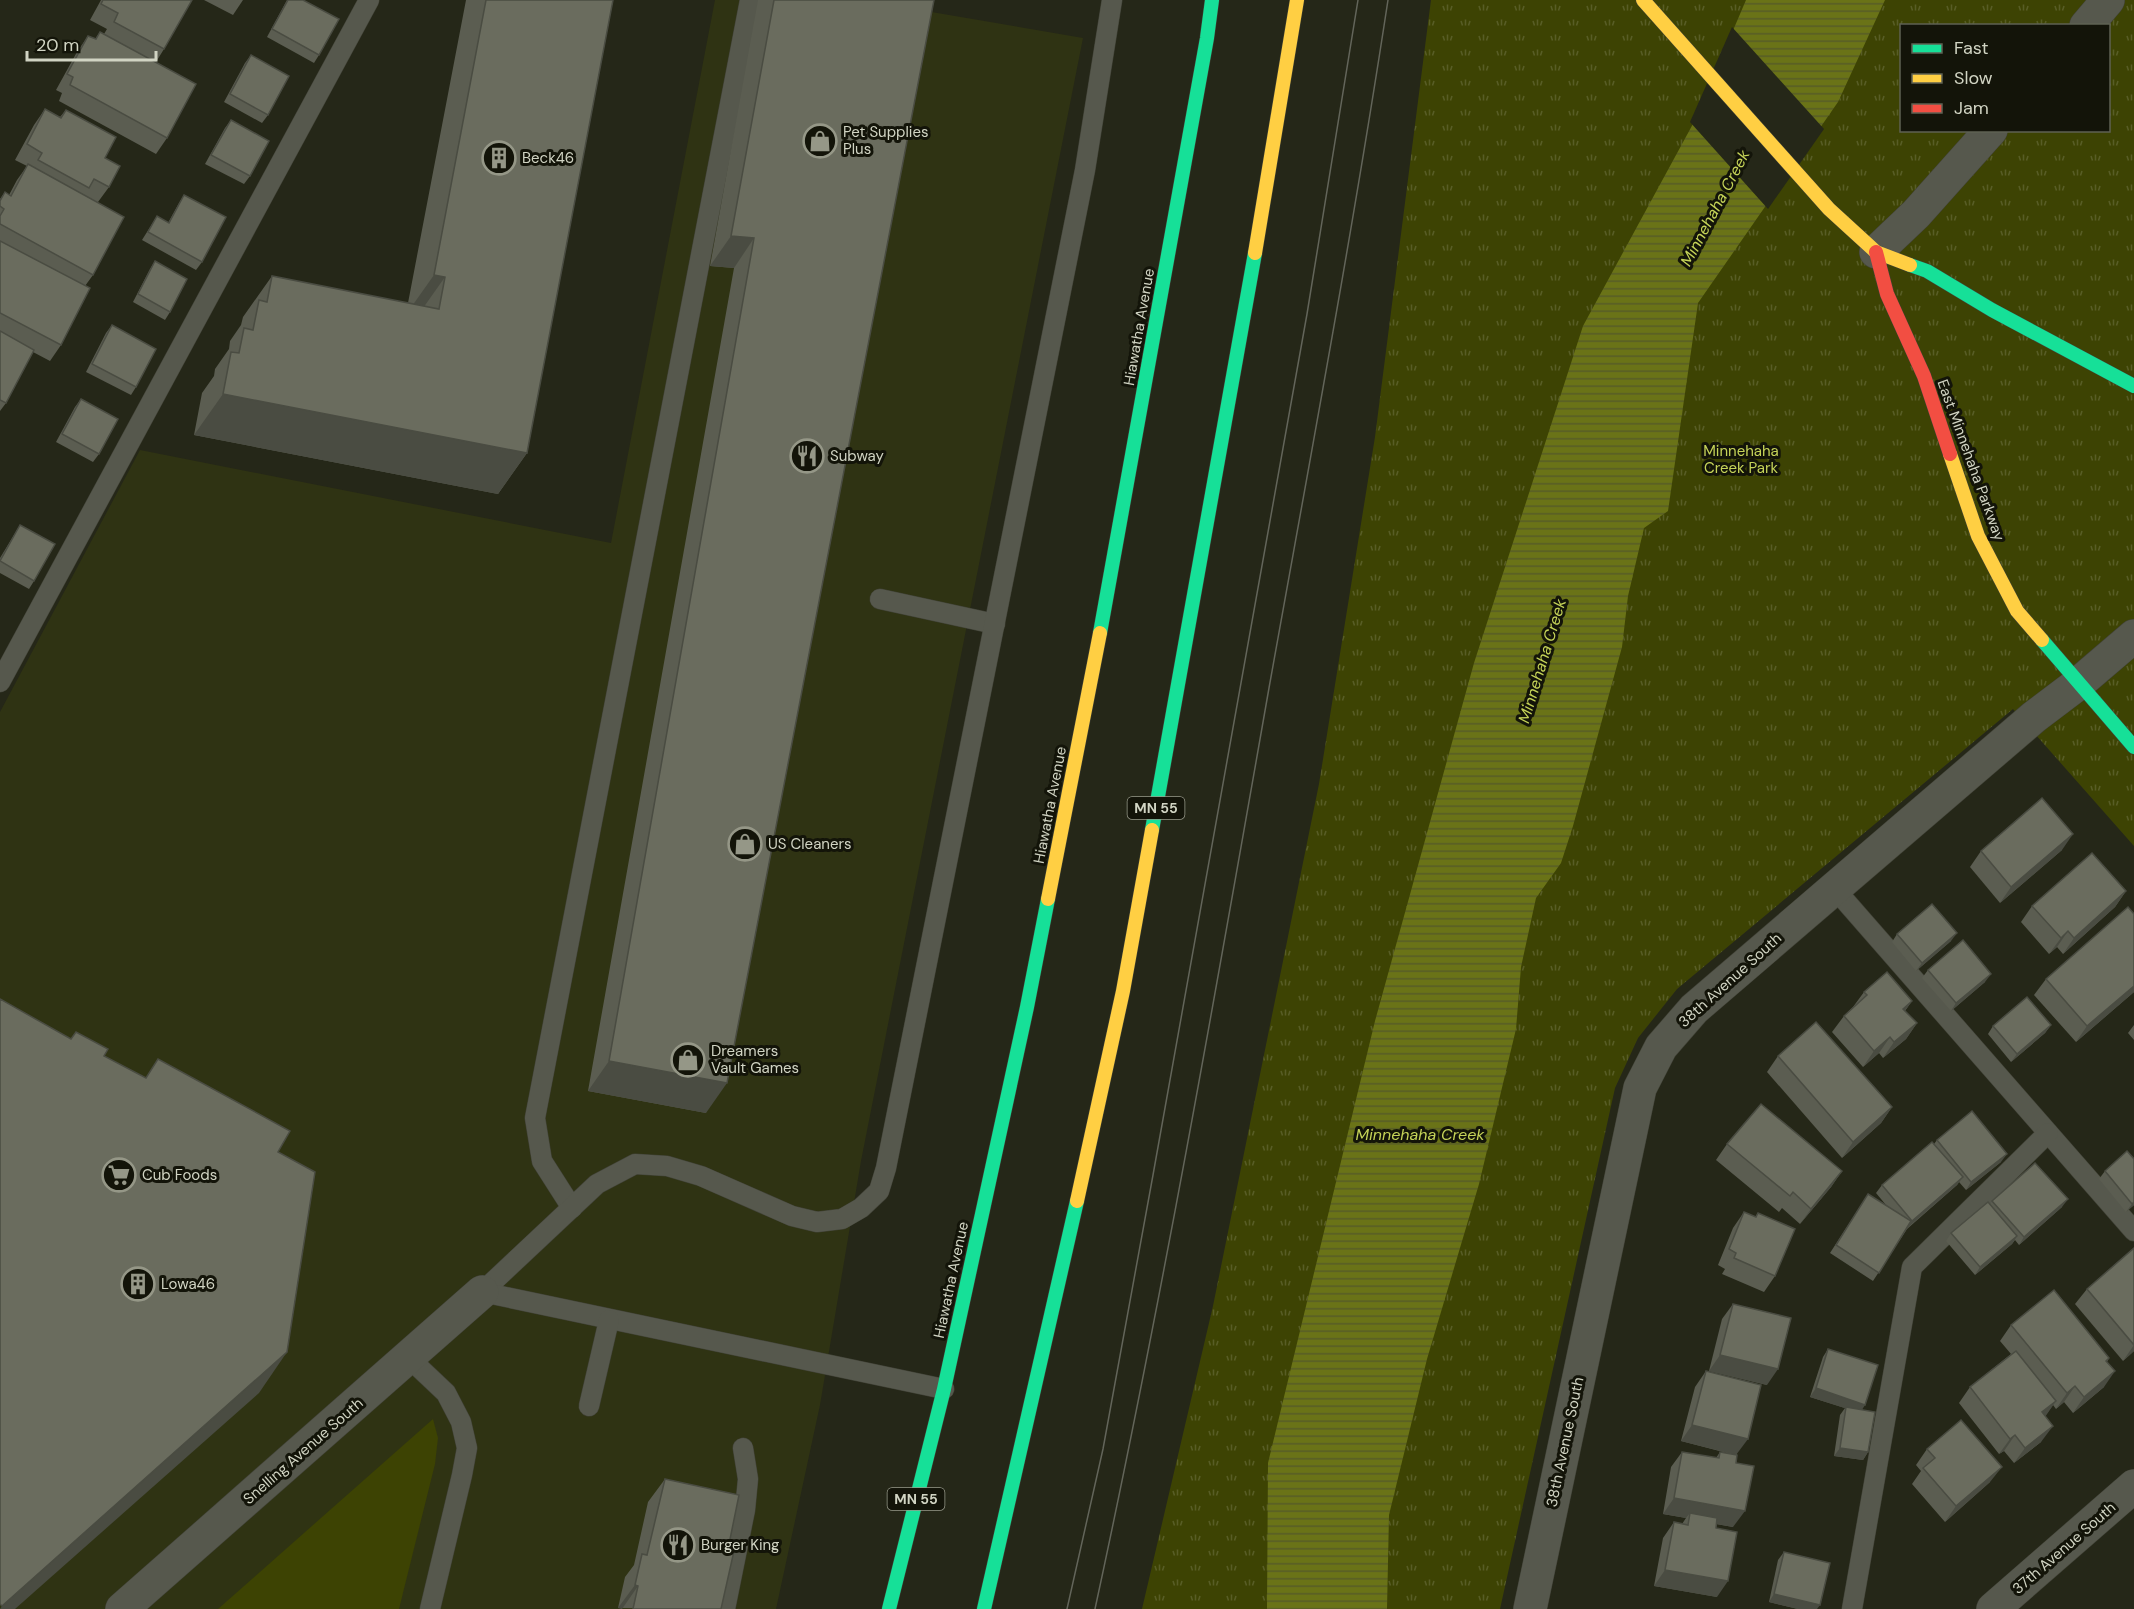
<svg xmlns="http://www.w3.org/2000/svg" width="2134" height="1609" font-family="'DM Sans',sans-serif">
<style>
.built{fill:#2f3313}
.grass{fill:#3d4303}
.park{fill:url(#park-tufts);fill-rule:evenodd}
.water{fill:url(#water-rules)}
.pier{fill:#252718}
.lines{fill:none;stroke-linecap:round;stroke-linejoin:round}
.lane-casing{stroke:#414237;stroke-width:21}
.street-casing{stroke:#414237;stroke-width:34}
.fast-casing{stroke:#414237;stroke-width:15}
.slow-casing{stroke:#414237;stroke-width:15}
.jam-casing{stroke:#414237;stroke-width:15}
.lane{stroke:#56584d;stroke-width:20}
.street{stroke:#56584d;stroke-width:33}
.fast{stroke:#16e098;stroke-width:14}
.slow{stroke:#ffcf43;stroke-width:14}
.jam{stroke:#f24e42;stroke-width:14}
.tram{stroke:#63655a;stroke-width:1.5}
.wall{fill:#5b5d51}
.shaded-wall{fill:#4a4c42}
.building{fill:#6a6c5e;stroke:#4a4c42;stroke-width:1.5}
.labels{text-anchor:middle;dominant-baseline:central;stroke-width:6;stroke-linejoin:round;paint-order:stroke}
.shield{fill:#131409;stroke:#989a8b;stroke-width:1.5}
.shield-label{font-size:14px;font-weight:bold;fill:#d1d4c3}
.poi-label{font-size:15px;fill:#d1d4c3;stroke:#131409;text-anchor:start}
.street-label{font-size:15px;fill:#d1d4c3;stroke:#131409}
.park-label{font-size:15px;fill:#c6d459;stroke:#131409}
.water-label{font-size:16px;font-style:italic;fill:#c5d358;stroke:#131409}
</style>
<defs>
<pattern id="park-tufts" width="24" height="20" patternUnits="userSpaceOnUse" patternTransform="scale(1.5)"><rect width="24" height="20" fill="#3d4303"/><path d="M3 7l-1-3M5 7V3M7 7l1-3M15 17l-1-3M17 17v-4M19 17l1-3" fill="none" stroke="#585d26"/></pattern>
<pattern id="water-rules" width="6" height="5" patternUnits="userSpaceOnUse" patternTransform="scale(1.5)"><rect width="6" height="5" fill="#6a7317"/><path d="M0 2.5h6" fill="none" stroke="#575c27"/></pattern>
</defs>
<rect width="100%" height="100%" fill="#252718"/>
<!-- built -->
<polygon class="built" points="715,0 861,0 1083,38 861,1161 820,1405 776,1609 0,1609 0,712 140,450 611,543"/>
<!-- grass -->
<polygon class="grass" points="433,1419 438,1438 435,1464 399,1609 218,1609"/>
<!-- park -->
<path class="park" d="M1431,0H2134V846L2013,709L1677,989L1638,1038L1615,1088L1500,1609H1142L1213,1306L1319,784L1375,437ZM1902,26H2108V130H1902Z"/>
<!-- water -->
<polygon class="water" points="1746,0 1885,0 1838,102 1698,303 1668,511 1644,528 1628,596 1622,647 1573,826 1561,863 1536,898 1521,967 1516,1029 1479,1184 1427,1359 1389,1515 1387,1609 1267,1609 1268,1463 1375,1021 1474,663 1583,326 1694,122"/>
<!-- pier -->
<polygon class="pier" points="1732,27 1824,129 1768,209 1690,122"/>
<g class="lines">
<defs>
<g id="lane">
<polyline points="880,599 995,624"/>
<polyline points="0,682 369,0"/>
<polyline points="1834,888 2134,1231"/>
<polyline points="572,1208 542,1161 535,1118 750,0"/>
<polyline points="482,1292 597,1184 635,1164 667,1166 701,1176 792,1216 817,1222 842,1219 861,1208 879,1191 886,1168 1085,170 1112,0"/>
<polyline points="482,1292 944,1389"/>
<polyline points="409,1358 446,1393 461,1422 467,1448 462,1475 430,1609"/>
<polyline points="589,1406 609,1320"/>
<polyline points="725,1609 745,1510 748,1479 743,1448"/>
<polyline points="1852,1609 1912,1267 2048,1133"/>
</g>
<g id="street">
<polyline points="2086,26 2108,0"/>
<polyline points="1876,252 1916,214 1991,130"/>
<polyline points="122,1609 482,1292"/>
<polyline points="1530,1609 1640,1088 1661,1047 1694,1009 2034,717 2079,683 2134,636"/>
<polyline points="1993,1609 2134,1486"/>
</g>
<g id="fast">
<polyline points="1910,265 1927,271 1992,310 2134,386"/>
<polyline points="1100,633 1207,38 1212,0"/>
<polyline points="2042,640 2134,747"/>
<polyline points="1152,830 1255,253"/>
<polyline points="889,1609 944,1389 1027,1007 1048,899"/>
<polyline points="984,1609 1077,1201"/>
</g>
<g id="slow">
<polyline points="1643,0 1829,209 1876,252 1910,265"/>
<polyline points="1255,253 1297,0"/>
<polyline points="1950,454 1978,536 2017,611 2042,640"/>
<polyline points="1048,899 1100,633"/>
<polyline points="1077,1201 1123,991 1152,830"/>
</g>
<polyline id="jam" points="1876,252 1887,294 1924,376 1950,454"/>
</defs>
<!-- lane casing -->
<use href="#lane" class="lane-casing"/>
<!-- street casing -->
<use href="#street" class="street-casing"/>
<!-- fast casing -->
<use href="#fast" class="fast-casing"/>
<!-- slow casing -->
<use href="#slow" class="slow-casing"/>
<!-- jam casing -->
<use href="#jam" class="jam-casing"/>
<!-- lane -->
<use href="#lane" class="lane"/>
<!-- street -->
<use href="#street" class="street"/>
<!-- fast -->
<use href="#fast" class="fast"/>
<!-- slow -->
<use href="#slow" class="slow"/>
<!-- jam -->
<use href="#jam" class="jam"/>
<!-- tram -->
<g class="tram">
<polyline points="1067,1609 1103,1449 1153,1175 1307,314 1358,0"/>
<path d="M1095,1609C1161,1304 1215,996 1269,688C1310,459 1353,230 1388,0"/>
</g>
</g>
<!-- wall -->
<g class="wall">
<polygon points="101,0 192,0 164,49 156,62 167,138 156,154 59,101 62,93 56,90 77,52 88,36 95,39 100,32 104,34 107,29 90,20"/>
<polygon points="204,0 243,0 233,15"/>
<polygon points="287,0 303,0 319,55 314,63 267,37"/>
<polygon points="466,0 613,0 527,453 498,494 194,435 202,393 214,376 215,369 229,349 230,341 241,325 243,317 272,276 408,303"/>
<polygon points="758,0 934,0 706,1113 588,1091 734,268 710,266"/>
<polygon points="251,55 268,115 262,123 224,102 245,63"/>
<polygon points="45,109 60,117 66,110 105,158 109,187 98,202 93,275 85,286 61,345 50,361 33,352 6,403 0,411 0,199 5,192 9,195 17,180 27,166 15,160 34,125"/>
<polygon points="231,120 250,176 244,184 205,164 225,128"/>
<polygon points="184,195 202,262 196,270 142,240 157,216 168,223 179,203"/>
<polygon points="155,261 170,312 165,320 133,302 150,269"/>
<polygon points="112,325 136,387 131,395 86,372 106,333"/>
<polygon points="81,399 99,454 93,462 56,442 75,407"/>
<polygon points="20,525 34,581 29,589 0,573 0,558"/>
<polygon points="2062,850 2000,903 1970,867 1981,851"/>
<polygon points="2126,891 2115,907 2063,954 2057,947 2049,954 2021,922 2032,906"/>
<polygon points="2134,914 2134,992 2076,1042 2034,995 2046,979"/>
<polygon points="1897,934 1951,941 1916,971 1892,942"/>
<polygon points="1928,970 1985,982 1951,1011 1922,978"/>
<polygon points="1864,992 1912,1001 1905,1011 1917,1023 1906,1039 1883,1058 1879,1053 1863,1067 1832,1032 1844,1016 1853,1007"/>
<polygon points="2051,1025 2045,1033 2011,1062 1988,1034 1993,1026"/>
<polygon points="2134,1025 2134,1040 2128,1033"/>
<polygon points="1778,1056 1892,1107 1881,1123 1842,1158 1767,1072"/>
<polygon points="1937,1140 2001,1162 1966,1190 1959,1182 1957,1185 1907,1229 1873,1281 1830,1253 1863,1202 1886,1205 1876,1193 1882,1185 1934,1144"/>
<polygon points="1727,1144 1842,1171 1831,1187 1800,1224 1782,1208 1779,1212 1716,1160"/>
<polygon points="2134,1159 2134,1205 2126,1212 2099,1179 2105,1171"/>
<polygon points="1992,1201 2062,1207 2019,1245 2015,1240 2012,1244 1975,1275 1946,1241 1951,1233 1990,1204"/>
<polygon points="1744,1212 1755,1217 1758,1213 1775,1276 1764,1292 1722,1274 1725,1269 1718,1265 1733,1228"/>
<polygon points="2134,1248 2134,1351 2123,1361 2075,1304 2087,1289"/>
<polygon points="1733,1304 1767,1385 1709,1371 1722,1319"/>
<polygon points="2011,1325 2109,1358 2107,1362 2104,1387 2073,1413 2064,1402 2056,1409 2053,1405 2045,1416 2041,1442 2014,1463 2004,1451 1999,1454 1959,1403 1970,1387 2011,1354 2000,1341"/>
<polygon points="1828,1349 1862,1409 1868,1452 1863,1460 1834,1456 1840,1415 1845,1408 1810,1397 1823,1357"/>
<polygon points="1706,1371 1737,1455 1733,1527 1716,1524 1716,1528 1717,1597 1654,1586 1663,1538 1674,1522 1682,1524 1686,1518 1663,1514 1671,1467 1682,1452 1716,1458 1720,1452 1731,1454 1681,1441 1695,1387"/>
<polygon points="1927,1449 1990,1482 1945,1522 1912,1484 1921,1471 1916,1465"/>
<polygon points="665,1479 728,1549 721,1609 618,1608 625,1577 634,1565 648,1502"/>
<polygon points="1784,1552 1817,1609 1798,1609 1769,1602 1778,1560"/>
</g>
<!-- shaded-wall -->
<g class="shaded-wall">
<polygon points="731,236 754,238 734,268 710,266"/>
<polygon points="434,275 445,277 416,318 405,316"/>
<polygon points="223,394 527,453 498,494 194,435"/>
<polygon points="2073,834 2062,850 2000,903 2011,887"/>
<polygon points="2126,891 2115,907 2063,954 2074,938"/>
<polygon points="2068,931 2057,947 2049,954 2061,938"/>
<polygon points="1957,933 1951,941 1916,971 1922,963"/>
<polygon points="1991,974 1985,982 1951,1011 1956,1003"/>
<polygon points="2134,986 2134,992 2076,1042 2087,1026"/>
<polygon points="1912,1001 1901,1016 1903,1009"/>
<polygon points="1917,1023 1906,1039 1883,1058 1894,1042"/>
<polygon points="2051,1025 2045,1033 2011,1062 2017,1054"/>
<polygon points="1890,1037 1879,1053 1863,1067 1874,1051"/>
<polygon points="609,1061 727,1083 706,1113 588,1091"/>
<polygon points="1892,1107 1881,1123 1842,1158 1853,1142"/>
<polygon points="2007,1154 2001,1162 1966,1190 1971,1182"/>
<polygon points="1842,1171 1831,1187 1800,1224 1811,1209"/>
<polygon points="1963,1177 1957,1185 1906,1229 1912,1221"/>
<polygon points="2068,1199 2062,1207 2019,1245 2024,1237"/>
<polygon points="2134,1202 2134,1205 2126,1212 2132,1204"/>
<polygon points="2017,1236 2012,1244 1975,1275 1980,1267"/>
<polygon points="2134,1345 2134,1351 2123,1361"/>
<polygon points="287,1352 259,1393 15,1609 0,1609 2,1606"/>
<polygon points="1720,1355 1778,1369 1767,1385 1709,1371"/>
<polygon points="2115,1371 2104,1387 2073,1413 2084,1397"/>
<polygon points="2075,1386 2064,1402 2056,1409 2067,1393"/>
<polygon points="1816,1388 1865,1405 1860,1413 1810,1397"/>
<polygon points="2056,1401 2045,1417 2042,1412"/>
<polygon points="1692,1425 1748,1439 1736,1455 1681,1441"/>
<polygon points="2053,1426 2041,1442 2014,1463 2025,1448"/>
<polygon points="2015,1435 2004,1451 1999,1454 2010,1439"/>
<polygon points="1840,1448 1868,1452 1863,1460 1834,1456"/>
<polygon points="2002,1467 1990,1482 1945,1522 1956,1506"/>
<polygon points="1674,1498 1745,1511 1733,1527 1689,1519 1690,1513 1686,1518 1663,1514"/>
<polygon points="1665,1570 1728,1581 1717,1597 1654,1586"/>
<polygon points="635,1585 638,1586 622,1609 618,1608"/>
<polygon points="1774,1594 1820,1605 1817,1609 1798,1609 1769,1602"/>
</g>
<!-- building -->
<g class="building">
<polygon points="103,0 192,0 164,49 114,22 118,13 101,4"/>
<polygon points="288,0 303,0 339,19 319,55 272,29"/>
<polygon points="486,0 613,0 527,453 223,394 231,352 239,353 244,328 253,330 259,300 267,302 272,276 439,309 445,277 434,275"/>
<polygon points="774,0 934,0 727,1083 609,1061 754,238 731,236"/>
<polygon points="100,32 196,84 167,138 70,85 73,77 67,74 88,36 96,39"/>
<polygon points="251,55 289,76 268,115 230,94"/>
<polygon points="45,109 61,118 66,110 116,137 105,158 120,166 109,187 94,179 89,188 38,160 42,153 27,144"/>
<polygon points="231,120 269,141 250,176 211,155"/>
<polygon points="28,164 124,217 93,275 0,224 0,216 4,209 0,206 0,201 5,192 11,196"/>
<polygon points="184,195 226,217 202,262 148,232 157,216 169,223"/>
<polygon points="0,241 90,288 61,345 0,313"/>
<polygon points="155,261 187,279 170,312 138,294"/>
<polygon points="112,325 156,349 136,387 92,364"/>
<polygon points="0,331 34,350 6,403 0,400"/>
<polygon points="81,399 118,419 99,454 62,434"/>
<polygon points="20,525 55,544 34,581 0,561"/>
<polygon points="2042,798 2073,834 2011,887 1981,851"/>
<polygon points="2092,853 2126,891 2074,938 2068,931 2061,938 2032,906"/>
<polygon points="1932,904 1957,933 1922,963 1897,934"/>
<polygon points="2128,907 2134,914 2134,986 2087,1026 2046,979"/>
<polygon points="1963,940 1991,974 1956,1003 1928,970"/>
<polygon points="1887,972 1912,1001 1903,1009 1917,1023 1894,1042 1890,1037 1874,1051 1844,1016 1867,995 1864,992"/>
<polygon points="2027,997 2051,1025 2017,1054 1993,1026"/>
<polygon points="0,999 71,1039 76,1032 108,1049 104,1056 146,1078 158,1059 290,1131 278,1152 315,1172 287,1352 2,1606 0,1604"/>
<polygon points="1816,1022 1892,1107 1853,1142 1778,1056"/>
<polygon points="1761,1104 1842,1171 1811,1209 1793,1192 1790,1196 1727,1144"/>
<polygon points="1972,1111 2007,1154 1971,1182 1937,1140"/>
<polygon points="1932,1142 1963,1177 1912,1221 1882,1185"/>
<polygon points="2127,1151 2134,1159 2134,1202 2132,1204 2105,1171"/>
<polygon points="2035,1163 2068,1199 2024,1237 1992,1201"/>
<polygon points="1868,1194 1911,1221 1879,1273 1836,1245"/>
<polygon points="1988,1202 2017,1236 1980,1267 1951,1233"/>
<polygon points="1744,1212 1756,1217 1758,1213 1795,1229 1775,1276 1734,1258 1736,1253 1729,1249"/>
<polygon points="2134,1248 2134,1345 2087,1289"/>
<polygon points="2054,1290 2109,1358 2106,1361 2115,1371 2084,1397 2075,1386 2067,1393 2011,1325"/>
<polygon points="1733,1304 1791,1318 1778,1369 1720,1355"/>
<polygon points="1828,1349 1878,1365 1865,1405 1816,1388"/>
<polygon points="2016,1351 2056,1401 2042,1412 2053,1426 2025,1448 2015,1435 2010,1439 1970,1387"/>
<polygon points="1706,1371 1761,1385 1748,1439 1692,1425"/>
<polygon points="1846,1407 1875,1412 1868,1452 1840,1448"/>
<polygon points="1961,1420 2002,1467 1956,1506 1923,1468 1935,1458 1927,1449"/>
<polygon points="1682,1452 1719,1458 1720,1452 1737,1455 1736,1463 1754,1466 1745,1511 1674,1498"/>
<polygon points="665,1479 739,1495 728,1549 734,1551 721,1609 633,1609 638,1586 635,1585 642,1554 647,1555"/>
<polygon points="1690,1513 1717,1518 1716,1528 1737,1532 1728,1581 1665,1570 1674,1522 1688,1525"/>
<polygon points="1784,1552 1830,1563 1820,1605 1774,1594"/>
</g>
<!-- icons -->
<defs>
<symbol id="shop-ring" viewBox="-11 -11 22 22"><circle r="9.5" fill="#131409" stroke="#959787" stroke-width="1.5"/><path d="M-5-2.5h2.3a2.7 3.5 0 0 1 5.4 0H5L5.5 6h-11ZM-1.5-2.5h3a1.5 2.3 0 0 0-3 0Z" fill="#959787"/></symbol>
<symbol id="building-ring" viewBox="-11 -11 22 22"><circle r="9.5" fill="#131409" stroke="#959787" stroke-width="1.5"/><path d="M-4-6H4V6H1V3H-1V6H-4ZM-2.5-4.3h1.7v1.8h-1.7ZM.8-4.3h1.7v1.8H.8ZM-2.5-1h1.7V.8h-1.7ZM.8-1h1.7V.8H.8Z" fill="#959787"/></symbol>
<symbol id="restaurant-ring" viewBox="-11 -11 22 22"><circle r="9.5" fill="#131409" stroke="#959787" stroke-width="1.5"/><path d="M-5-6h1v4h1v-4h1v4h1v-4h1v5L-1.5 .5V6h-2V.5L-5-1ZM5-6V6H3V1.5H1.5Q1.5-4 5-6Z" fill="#959787"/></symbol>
<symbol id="supermarket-ring" viewBox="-11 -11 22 22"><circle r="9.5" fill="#131409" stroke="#959787" stroke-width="1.5"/><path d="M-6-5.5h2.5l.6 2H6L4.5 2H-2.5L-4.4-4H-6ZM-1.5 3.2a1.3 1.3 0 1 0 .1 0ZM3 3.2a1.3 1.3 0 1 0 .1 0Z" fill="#959787"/></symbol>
</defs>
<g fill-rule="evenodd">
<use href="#shop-ring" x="801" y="122" width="38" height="38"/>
<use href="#building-ring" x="480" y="139" width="38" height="38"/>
<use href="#restaurant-ring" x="788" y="437" width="38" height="38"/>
<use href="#shop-ring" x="726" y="825" width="38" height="38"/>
<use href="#shop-ring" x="669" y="1041" width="38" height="38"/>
<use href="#supermarket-ring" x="100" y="1156" width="38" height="38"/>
<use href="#building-ring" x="119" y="1265" width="38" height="38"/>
<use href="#restaurant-ring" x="659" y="1526" width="38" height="38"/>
</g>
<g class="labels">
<!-- shield labels -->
<g class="shield">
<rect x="1127.5" y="797" width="57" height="22" rx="4.5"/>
<rect x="887.5" y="1488" width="57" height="22" rx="4.5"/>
</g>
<g class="shield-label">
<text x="1156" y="808">MN 55</text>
<text x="916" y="1499">MN 55</text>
</g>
<!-- poi labels -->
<g class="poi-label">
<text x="843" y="132">Pet Supplies<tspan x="843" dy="17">Plus</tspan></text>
<text x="522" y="158">Beck46</text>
<text x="830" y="456">Subway</text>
<text x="768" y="844">US Cleaners</text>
<text x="711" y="1051">Dreamers<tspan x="711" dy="17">Vault Games</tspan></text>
<text x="142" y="1175">Cub Foods</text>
<text x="161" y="1284">Lowa46</text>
<text x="701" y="1545">Burger King</text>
</g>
<!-- street labels -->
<g class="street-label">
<text transform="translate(1139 327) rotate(-80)">Hiawatha Avenue</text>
<text transform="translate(1971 460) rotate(70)">East Minnehaha Parkway</text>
<text transform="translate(1050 805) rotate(-79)">Hiawatha Avenue</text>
<text transform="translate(1730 980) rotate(-42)">38th Avenue South</text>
<text transform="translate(951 1280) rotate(-78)">Hiawatha Avenue</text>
<text transform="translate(1565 1442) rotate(-78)">38th Avenue South</text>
<text transform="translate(303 1451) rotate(-41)">Snelling Avenue South</text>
<text transform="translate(2064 1548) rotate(-41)">37th Avenue South</text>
</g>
<!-- park labels -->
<g class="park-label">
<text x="1741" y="451">Minnehaha<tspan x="1741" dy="17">Creek Park</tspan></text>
</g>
<!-- water labels -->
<g class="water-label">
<text transform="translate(1715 208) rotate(-62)">Minnehaha Creek</text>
<text transform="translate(1542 661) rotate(-73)">Minnehaha Creek</text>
<text x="1420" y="1134">Minnehaha Creek</text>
</g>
</g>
<!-- legend -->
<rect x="1900" y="24" width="210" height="108" fill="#131409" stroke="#5f6153" stroke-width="1.5"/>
<rect x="1912" y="44" width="30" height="9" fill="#16e098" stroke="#5f6153" stroke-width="1.5"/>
<text x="1954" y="54" font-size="18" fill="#d1d4c3">Fast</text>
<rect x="1912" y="74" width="30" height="9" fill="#ffcf43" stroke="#5f6153" stroke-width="1.5"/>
<text x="1954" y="84" font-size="18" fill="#d1d4c3">Slow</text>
<rect x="1912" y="104" width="30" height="9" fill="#f24e42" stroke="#5f6153" stroke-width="1.5"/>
<text x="1954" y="114" font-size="18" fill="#d1d4c3">Jam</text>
<!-- scale -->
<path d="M27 51v9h129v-9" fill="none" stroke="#d1d4c3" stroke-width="3"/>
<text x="36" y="51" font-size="18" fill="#d1d4c3" stroke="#131409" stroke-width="4.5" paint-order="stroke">20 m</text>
</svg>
